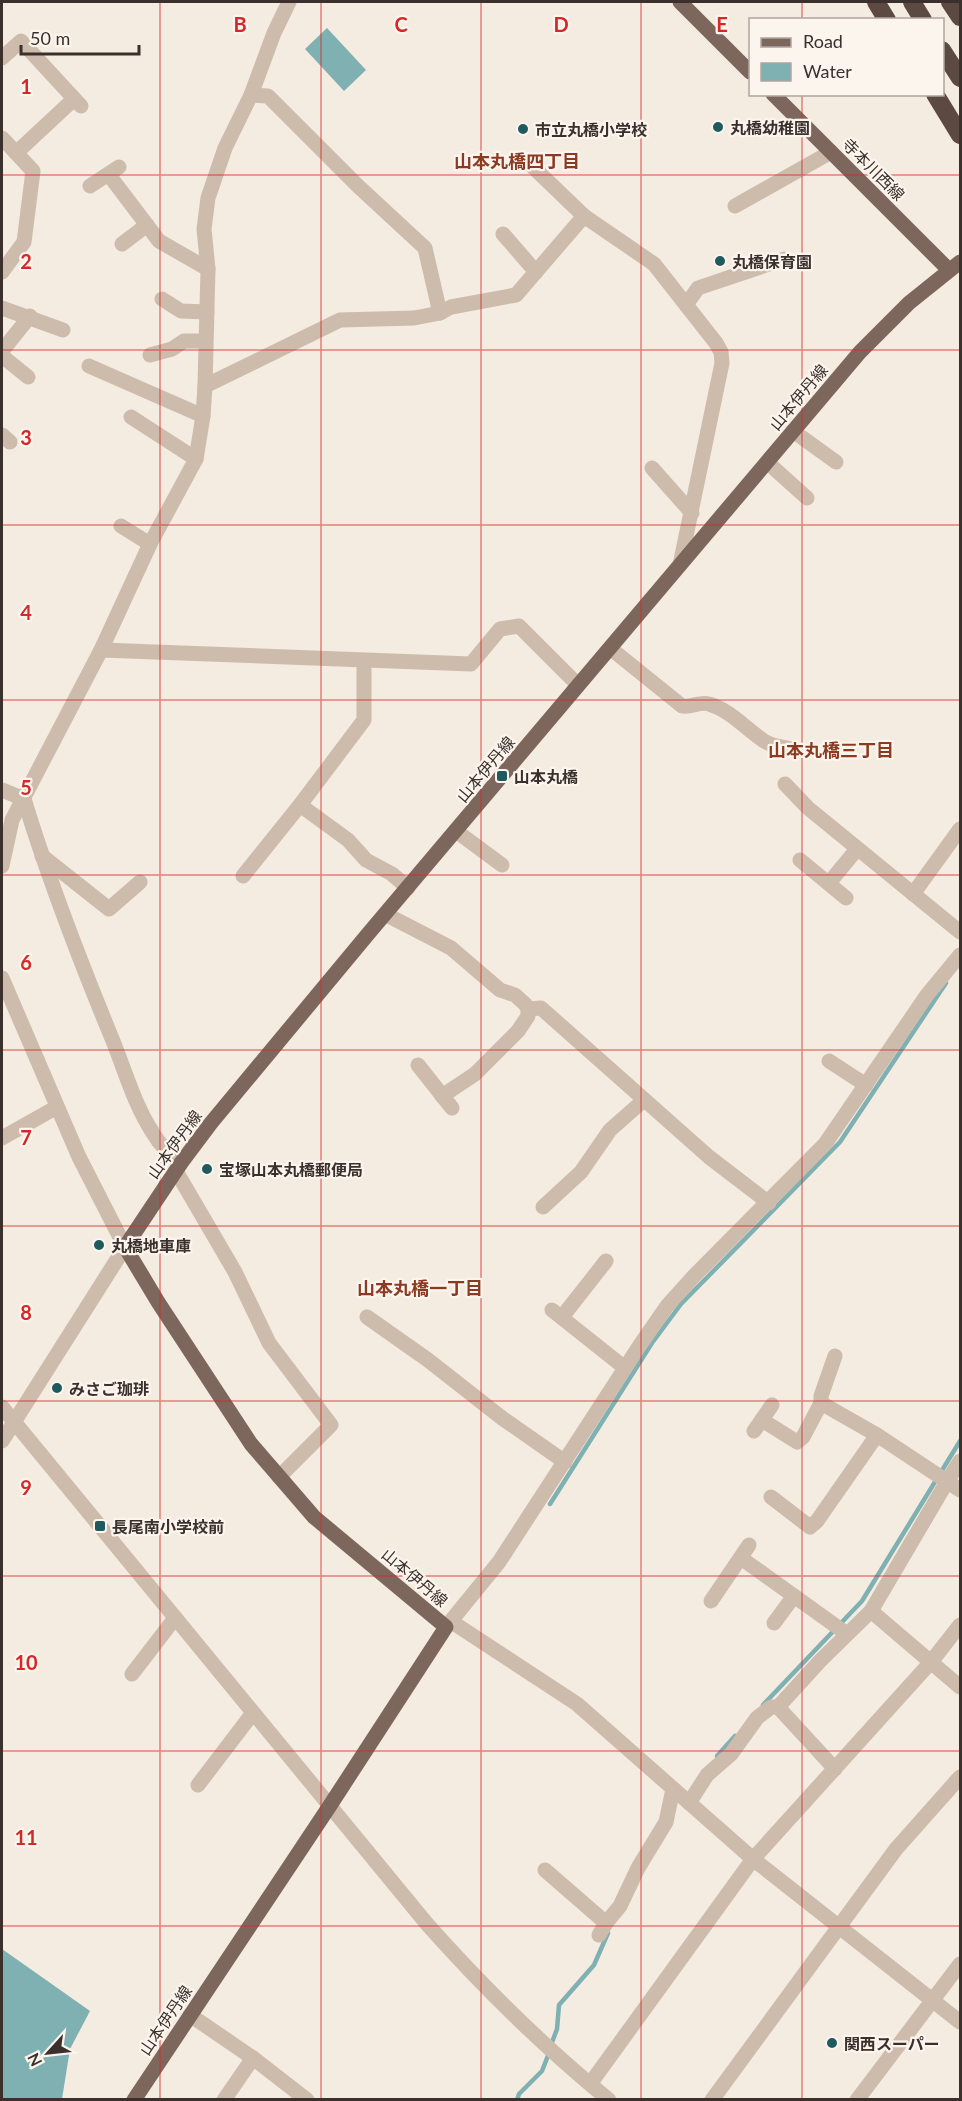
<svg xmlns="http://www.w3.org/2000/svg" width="962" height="2101" font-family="Lato,'Noto Sans JP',sans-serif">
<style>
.water{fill:#7fb0b2}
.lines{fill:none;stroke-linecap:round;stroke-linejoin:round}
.stream{stroke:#7fb0b2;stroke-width:4.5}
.minor{stroke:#cdbbac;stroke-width:15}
.major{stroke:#7d675c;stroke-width:15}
.highway{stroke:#5c4a42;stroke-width:18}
.grid{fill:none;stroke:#d62828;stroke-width:1.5;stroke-opacity:0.55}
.poi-dot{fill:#1f5a5e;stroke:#fbf5ee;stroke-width:2}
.labels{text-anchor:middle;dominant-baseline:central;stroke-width:4.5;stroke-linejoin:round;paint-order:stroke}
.poi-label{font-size:16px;font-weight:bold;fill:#3b302b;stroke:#fbf5ee;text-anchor:start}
.street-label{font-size:16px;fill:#3b302b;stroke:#fbf5ee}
.neighbourhood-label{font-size:18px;font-weight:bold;fill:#8c3b22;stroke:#fbf5ee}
.grid-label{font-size:20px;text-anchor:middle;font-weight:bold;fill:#d62828;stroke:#fbf5ee;stroke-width:4.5;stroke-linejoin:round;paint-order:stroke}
</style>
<rect width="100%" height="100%" fill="#f4ebe1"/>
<!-- water -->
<g class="water">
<polygon points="327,28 366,70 344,91 305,49"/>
<polygon points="2,1949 90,2011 70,2049 62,2099 2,2099"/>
</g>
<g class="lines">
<!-- stream -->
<g class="stream">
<polyline points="550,1504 652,1343 681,1304 840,1142 946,983"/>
<polyline points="763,1705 862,1601 960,1441"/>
<polyline points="717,1756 735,1736"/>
<polyline points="551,2045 557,2029 559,2005 594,1965 608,1933"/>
<polyline points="517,2100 519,2094 542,2071 549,2053"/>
</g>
<!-- minor -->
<g class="minor">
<polyline points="2,58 21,41 81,106"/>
<polyline points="251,95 268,96 358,186 425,248 440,313"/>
<polyline points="2,138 33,171 24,242 2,272"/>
<polyline points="16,153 74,99"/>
<polyline points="532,166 584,216"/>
<polyline points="109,175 159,241 208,269"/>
<polyline points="90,186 119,167"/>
<polyline points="735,206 831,152"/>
<polyline points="503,234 536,272"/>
<polyline points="122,244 147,225"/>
<polyline points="162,299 181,311 207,312"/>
<polyline points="686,305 698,288 784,259"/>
<polyline points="2,308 63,330"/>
<polyline points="2,351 30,316"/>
<polyline points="150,355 172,349 184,341 205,341"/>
<polyline points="2,356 28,377"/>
<polyline points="89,366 203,416"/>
<polyline points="205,386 340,320 414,318 440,313 451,307 516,295 584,216 654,264 716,343 721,352 722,363 680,565"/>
<polyline points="131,417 196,459"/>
<polyline points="793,431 836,462"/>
<polyline points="2,435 10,442"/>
<polyline points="767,462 807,498"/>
<polyline points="652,468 692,513"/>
<polyline points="121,526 150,544"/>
<path d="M610,648L682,706C691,708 700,701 709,704C730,710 746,729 764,741C772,746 783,747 791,749"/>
<polyline points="101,650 150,544 196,459 203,416 205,386 208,269 204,229 208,198 225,148 251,95 274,33 289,2"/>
<polyline points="785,784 808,808 960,932"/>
<path d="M2,790L24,799C49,881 80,961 113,1041C125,1071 135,1106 153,1133C160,1145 170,1155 181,1163"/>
<polyline points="300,805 348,840 366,860 392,874 408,888"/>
<polyline points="456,831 502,865"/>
<polyline points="42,856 109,909 140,882"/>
<polyline points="800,860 846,898"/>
<polyline points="2,866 12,820 101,650 471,664 500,629 519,626 578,685"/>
<polyline points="243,876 300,805 364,720 364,661"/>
<polyline points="829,883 857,849"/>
<polyline points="913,894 960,829"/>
<polyline points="385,914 451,948 500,990 515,995 525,1004 528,1009 528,1016 518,1031 475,1074 442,1096"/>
<polyline points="2,978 79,1157 125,1247 2,1441"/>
<polyline points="528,1009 541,1008 709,1157 769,1203"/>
<polyline points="829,1061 866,1085"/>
<polyline points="418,1065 452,1108"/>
<polyline points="2,1138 57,1107"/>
<polyline points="176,1171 235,1272 269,1343 331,1425 279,1477"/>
<polyline points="543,1207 581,1172 610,1130 644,1100"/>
<polyline points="552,1310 625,1368"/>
<polyline points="367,1317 428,1360 502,1418 565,1462"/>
<polyline points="562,1317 606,1261"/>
<polyline points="821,1403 877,1435"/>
<path d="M2,1407L427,1924C483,1987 543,2046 609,2100"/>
<polyline points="762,1420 797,1442 803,1437 821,1403 821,1396 835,1356"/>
<polyline points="754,1431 772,1405"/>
<polyline points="771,1497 810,1527 817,1521 877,1435 960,1490"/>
<polyline points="741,1558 847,1634"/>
<polyline points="711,1601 749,1545"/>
<polyline points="871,1611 948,1480 960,1461"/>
<polyline points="452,1622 577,1704 753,1859 960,2022"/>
<polyline points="774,1623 794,1596"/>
<polyline points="446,1627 499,1562 640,1345 667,1306 694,1276 825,1144 927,995 960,955"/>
<polyline points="132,1674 175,1618"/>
<polyline points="835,1769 778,1707 820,1661 871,1611 960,1687"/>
<polyline points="198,1785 252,1714"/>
<polyline points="689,1803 707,1775 731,1754 757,1718 771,1707 778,1707"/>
<polyline points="545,1870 606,1923"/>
<polyline points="599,1935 606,1923 620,1906 638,1868 666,1822 673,1789"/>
<polyline points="190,2015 253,2058 307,2100"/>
<polyline points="590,2084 753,1859 931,1662 960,1625"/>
<polyline points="224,2100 253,2058"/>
<polyline points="712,2100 896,1849 960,1777"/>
<polyline points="857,2100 960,1964"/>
</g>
<!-- major -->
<g class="major">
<polyline points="680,2 750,72"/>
<polyline points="773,94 949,270"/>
<polyline points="134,2100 329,1807 446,1627 314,1517 251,1444 158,1302 125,1247 181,1163 211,1123 368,934 860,352 909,303 960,262"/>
</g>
<!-- highway -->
<g class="highway">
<polyline points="876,2 887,20"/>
<polyline points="912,2 923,20"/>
<polyline points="950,2 960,17"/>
<polyline points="942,50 960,78"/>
<polyline points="935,94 960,135"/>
</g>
</g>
<!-- grid -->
<path class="grid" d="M160,2V2100M321,2V2100M481,2V2100M641,2V2100M802,2V20M802,94V2100M2,175H960M2,350H960M2,525H960M2,700H960M2,875H960M2,1050H960M2,1226H960M2,1401H960M2,1576H960M2,1751H960M2,1926H960"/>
<!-- markers -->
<g class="poi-dot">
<circle cx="718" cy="127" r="6"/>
<circle cx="523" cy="129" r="6"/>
<circle cx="720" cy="261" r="6"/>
<rect x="496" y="770" width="12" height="12" rx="3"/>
<circle cx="207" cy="1169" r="6"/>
<circle cx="99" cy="1245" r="6"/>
<circle cx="57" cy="1388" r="6"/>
<rect x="94" y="1520" width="12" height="12" rx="3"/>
<circle cx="832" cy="2043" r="6"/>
</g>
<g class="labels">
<!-- poi labels -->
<g class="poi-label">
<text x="730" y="127">丸橋幼稚園</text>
<text x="535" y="129">市立丸橋小学校</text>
<text x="732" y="261">丸橋保育園</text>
<text x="514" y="776">山本丸橋</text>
<text x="219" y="1169">宝塚山本丸橋郵便局</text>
<text x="111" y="1245">丸橋地車庫</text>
<text x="69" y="1388">みさご珈琲</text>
<text x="112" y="1526">長尾南小学校前</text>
<text x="844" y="2043">関西スーパー</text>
</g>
<!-- street labels -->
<g class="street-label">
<text transform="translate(874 169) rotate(45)">寺本川西線</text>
<text transform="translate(798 397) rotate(-50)">山本伊丹線</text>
<text transform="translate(485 769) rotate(-50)">山本伊丹線</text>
<text transform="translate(174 1144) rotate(-54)">山本伊丹線</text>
<text transform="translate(415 1577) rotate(40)">山本伊丹線</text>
<text transform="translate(165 2020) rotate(-56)">山本伊丹線</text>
</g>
<!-- neighbourhood labels -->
<g class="neighbourhood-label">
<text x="517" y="161">山本丸橋四丁目</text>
<text x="831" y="750">山本丸橋三丁目</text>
<text x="420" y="1288">山本丸橋一丁目</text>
</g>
</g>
<g class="grid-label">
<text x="240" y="32">B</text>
<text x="401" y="32">C</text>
<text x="561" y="32">D</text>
<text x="722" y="32">E</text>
<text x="26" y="94">1</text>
<text x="26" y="269">2</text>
<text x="26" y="445">3</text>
<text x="26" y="620">4</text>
<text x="26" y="795">5</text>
<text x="26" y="970">6</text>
<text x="26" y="1145">7</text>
<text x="26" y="1320">8</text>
<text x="26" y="1495">9</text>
<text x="26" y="1670">10</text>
<text x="26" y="1845">11</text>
</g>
<!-- border -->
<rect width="962" height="2101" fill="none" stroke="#3b302b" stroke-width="6"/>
<!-- legend -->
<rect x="749" y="18" width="195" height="78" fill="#fbf5ee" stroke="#aea6a0" stroke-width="1.5"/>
<rect x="761" y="38" width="30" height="9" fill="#7d675c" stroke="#aea6a0" stroke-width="1.5"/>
<text x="803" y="48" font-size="18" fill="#3b302b">Road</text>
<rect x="761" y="63" width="30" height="18" fill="#7fb0b2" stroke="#aea6a0" stroke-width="1.5"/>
<text x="803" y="78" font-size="18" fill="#3b302b">Water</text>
<!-- north arrow -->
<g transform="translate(48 2053) rotate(243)" stroke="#fbf5ee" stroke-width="4.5" paint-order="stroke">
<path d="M0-4.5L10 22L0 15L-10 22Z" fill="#3b302b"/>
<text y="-9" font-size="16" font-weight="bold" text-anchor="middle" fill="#3b302b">N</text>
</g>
<!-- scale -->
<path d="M21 45v9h118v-9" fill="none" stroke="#3b302b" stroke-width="3"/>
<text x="30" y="45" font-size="18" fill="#3b302b" stroke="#fbf5ee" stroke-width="4.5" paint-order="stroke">50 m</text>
</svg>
